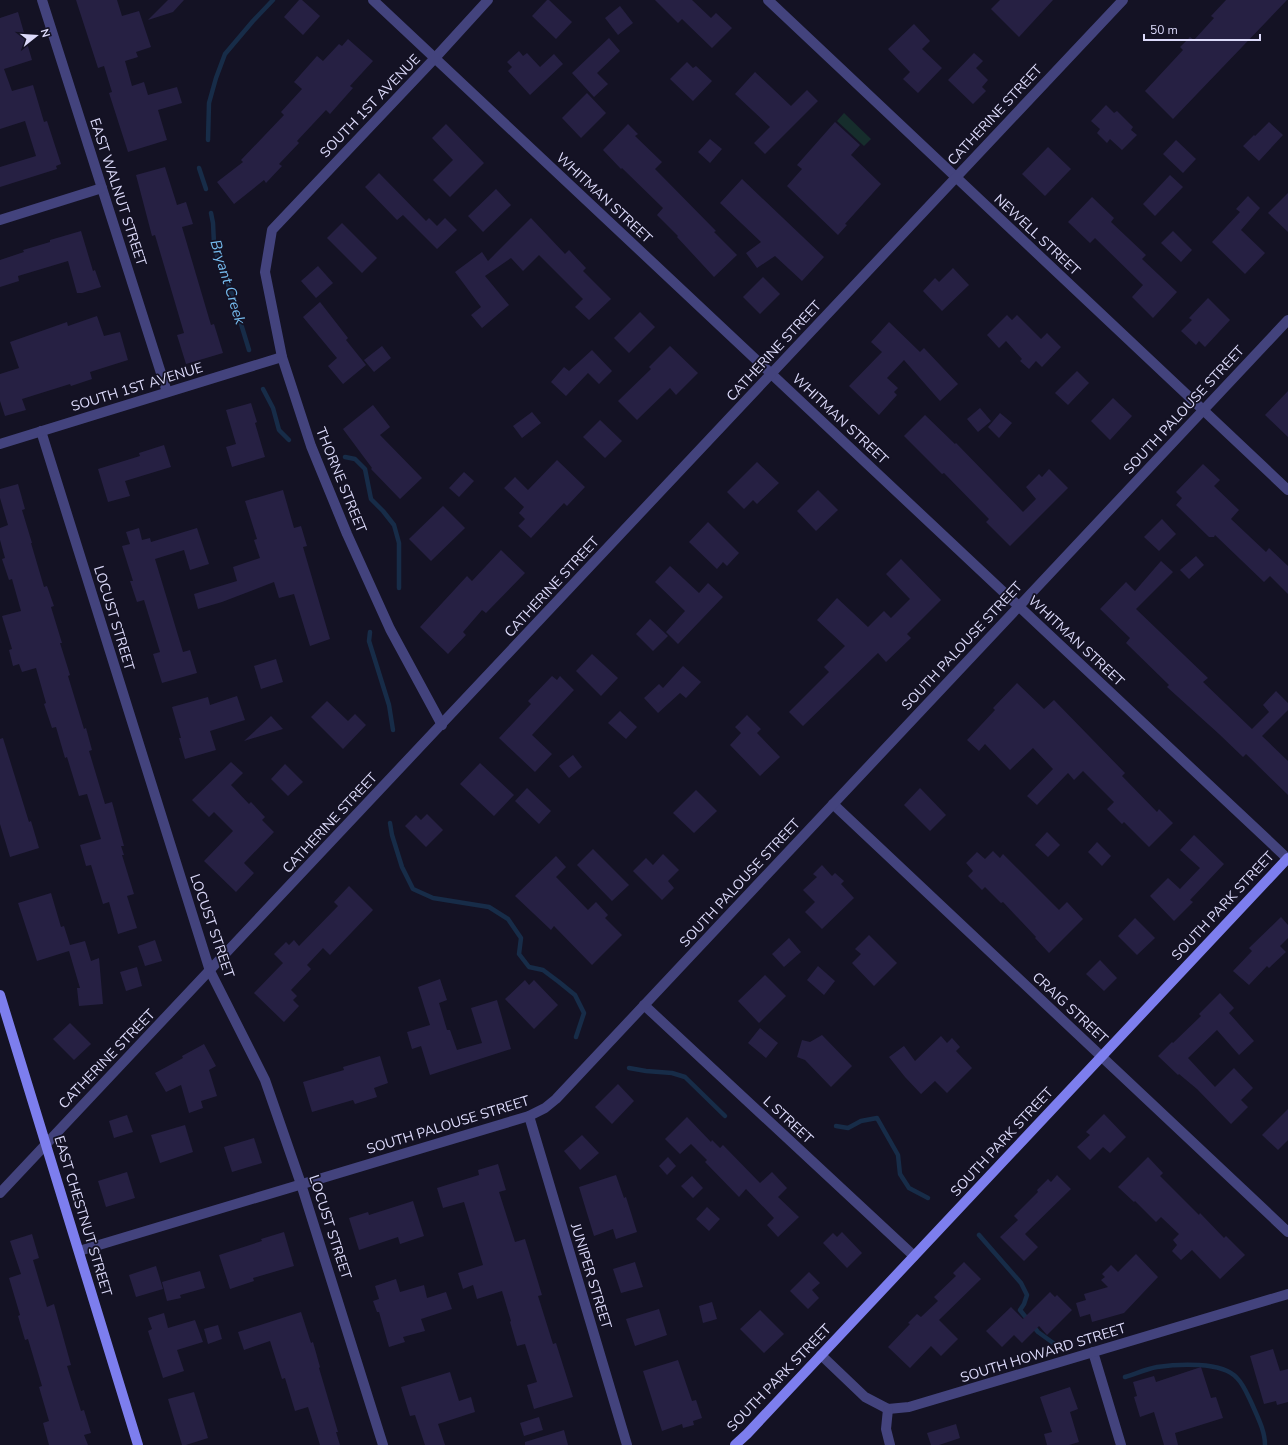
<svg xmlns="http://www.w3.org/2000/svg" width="1288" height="1445" font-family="'Nunito Sans',sans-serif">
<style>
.green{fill:#162d2c}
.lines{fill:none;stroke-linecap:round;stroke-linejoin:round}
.stream{stroke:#172c48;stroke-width:4.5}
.building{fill:#262043}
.minor{stroke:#43437d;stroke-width:10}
.secondary{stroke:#7d7eee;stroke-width:10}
.labels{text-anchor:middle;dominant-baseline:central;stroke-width:3.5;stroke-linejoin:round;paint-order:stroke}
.street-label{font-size:14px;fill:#dcdafa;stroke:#141224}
.water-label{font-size:15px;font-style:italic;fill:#75baed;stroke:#141224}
</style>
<rect width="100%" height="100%" fill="#141224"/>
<!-- green -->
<polygon class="green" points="844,113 871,139 864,146 837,121"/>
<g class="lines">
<!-- stream -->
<g class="stream">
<polyline points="208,140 209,103 216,78 225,54 253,21 273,0"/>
<polyline points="199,168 206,189"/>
<polyline points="211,213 213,223 214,244 220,267 231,291 249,350"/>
<polyline points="263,389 273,408 279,430 289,440"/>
<polyline points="345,457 355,459 365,469 371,499 383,511 394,525 399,543 399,588"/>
<polyline points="370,632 369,641 389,705 393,730"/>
<polyline points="390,823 392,835 402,867 413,889 433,898 489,907 508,919 521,938 519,954 529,967 543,970 559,982 575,995 584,1013 576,1037"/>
<polyline points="629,1068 646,1071 672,1073 685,1077 725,1116"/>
<polyline points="836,1126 848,1128 861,1121 877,1118 898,1155 900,1174 909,1188 928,1198"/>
<polyline points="979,1235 1021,1283 1027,1295 1024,1304 1020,1310 1028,1320"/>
<polyline points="1033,1326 1038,1332 1056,1345"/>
<path d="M1125,1377C1135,1374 1146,1369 1157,1367C1177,1364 1222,1361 1237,1378C1244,1385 1248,1396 1252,1404C1258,1418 1265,1431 1265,1445"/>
</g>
</g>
<!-- building -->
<g class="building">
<polygon points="76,0 117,0 122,16 139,11 151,47 136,52 138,57 125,61 132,86 144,82 148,95 177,87 182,103 158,110 167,140 128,152 109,93 112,92 104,66 98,68"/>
<polygon points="168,0 184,0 173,12 148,20"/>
<polygon points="299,0 302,0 320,16 303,35 284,17"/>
<polygon points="547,0 549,0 572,22 556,39 532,16"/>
<polygon points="655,0 692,0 711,18 716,13 732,28 712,48 682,19 678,23"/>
<polygon points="1000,0 1053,0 1019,37 991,9"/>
<polygon points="1226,0 1287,0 1173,119 1145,91 1183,50 1180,47 1190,37 1194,40 1214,18 1211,16"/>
<polygon points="620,6 633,23 618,35 605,18"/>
<polygon points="18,12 32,60 4,69 12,91 33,85 44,122 47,121 61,164 56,166 57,169 0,187 0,167 36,156 25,121 0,129 0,18"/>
<polygon points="914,24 930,41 922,49 942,68 918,93 903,79 910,72 888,49"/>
<polygon points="609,38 620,51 597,73 608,84 594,97 572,73"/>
<polygon points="348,39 373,61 350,86 353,88 330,114 326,110 297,141 299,143 279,164 282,166 266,183 264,180 234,204 217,182 243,162 241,160 284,115 281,112 302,89 294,82 317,56 323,61 339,44 342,46"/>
<polygon points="519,51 523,56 527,53 540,67 554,54 563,64 530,95 508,71 512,67 507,62"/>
<polygon points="974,53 983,61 976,68 988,80 982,87 986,91 973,104 948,80"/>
<polygon points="687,62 693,68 696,66 712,81 693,101 670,79"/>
<polygon points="755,72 791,106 807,90 818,101 765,154 754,143 770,127 735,94"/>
<polygon points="587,93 606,113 581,138 562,118"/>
<polygon points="1106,105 1114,113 1117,111 1133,127 1131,130 1137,135 1122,150 1110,139 1107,143 1097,133 1100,129 1091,121"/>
<polygon points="835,122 860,145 851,155 881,184 845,224 847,225 838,235 787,186 802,169 797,165"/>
<polygon points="1269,122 1283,135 1259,161 1243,146 1254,135 1255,136"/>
<polygon points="446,124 484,163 450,197 433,180 453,160 432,138"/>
<polygon points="628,124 638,134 635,136 662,162 655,169 716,231 714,232 737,255 714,277 677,237 678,236 657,215 663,208 622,168 621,169 603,150"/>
<polygon points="710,139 722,149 710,163 698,152"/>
<polygon points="1176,140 1196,159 1183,173 1163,154"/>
<polygon points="1048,147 1071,169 1045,196 1022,174"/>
<polygon points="165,167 177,205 186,202 193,224 182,227 211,325 214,324 223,353 186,364 177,335 184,333 155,235 152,236 136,175"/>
<polygon points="379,173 426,221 429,218 437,226 445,218 457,230 437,249 403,215 397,220 365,187"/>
<polygon points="1170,175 1183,187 1155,216 1143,204"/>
<polygon points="742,179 824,257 802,281 775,256 757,268 746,253 761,242 720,203"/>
<polygon points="496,189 511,205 483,232 468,216"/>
<polygon points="1288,193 1288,232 1268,213"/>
<polygon points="1248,196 1260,208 1241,230 1265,253 1245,274 1212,242 1240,212 1236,209"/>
<polygon points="1092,197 1114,218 1111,222 1146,255 1142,259 1177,292 1153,318 1132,297 1143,285 1095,238 1090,243 1068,222"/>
<polygon points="531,218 565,254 569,250 586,268 583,271 611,299 589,320 575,307 583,299 539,255 523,271 511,258 485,276 509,305 482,328 471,315 481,307 455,272 482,252 488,261"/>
<polygon points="342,223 377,258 362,273 327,238"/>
<polygon points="81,231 93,271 95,270 101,287 82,293 77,293 68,261 18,276 19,281 0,287 0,260 24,252 23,250 50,242 50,240"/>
<polygon points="1173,231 1192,250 1181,262 1161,243"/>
<polygon points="318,266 333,283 316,298 301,281"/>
<polygon points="953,268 969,285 942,311 923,291 935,278 939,282"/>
<polygon points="763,277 780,294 760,314 743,297"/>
<polygon points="1208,298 1230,320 1205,347 1199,341 1196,345 1181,331 1192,320 1189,318"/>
<polygon points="320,302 348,338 346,340 366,365 343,384 328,366 337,358 303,317"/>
<polygon points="640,312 655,327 629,353 614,338"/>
<polygon points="1007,315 1012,320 1017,315 1041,339 1047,333 1061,347 1042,367 1036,361 1029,369 1020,361 1022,359 1006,341 999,348 987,335"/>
<polygon points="97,316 104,336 120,332 128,360 90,372 92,379 71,386 70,384 22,399 26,410 5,416 0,401 0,374 19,368 10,342 67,322 68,326"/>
<polygon points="889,322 920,352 924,348 958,384 940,401 904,360 887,378 898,388 894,392 897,395 879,415 849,386 882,352 871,342"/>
<polygon points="382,346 391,358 374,372 364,360"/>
<polygon points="670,346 698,373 676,395 670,388 637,420 618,401 651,369 649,367"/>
<polygon points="592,350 612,371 599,384 588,373 566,396 551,382 564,367 569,371"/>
<polygon points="1077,371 1089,383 1068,405 1055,393"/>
<polygon points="1288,391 1288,437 1265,415"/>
<polygon points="1113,398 1132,416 1110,440 1091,421"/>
<polygon points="251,403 257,422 255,423 265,457 232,467 226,447 236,444 226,410"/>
<polygon points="373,405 390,427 380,435 422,478 400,499 371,469 372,468 343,429"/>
<polygon points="980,408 991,421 978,432 967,419"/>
<polygon points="532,412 541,423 522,438 513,426"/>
<polygon points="1000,413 1012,423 999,438 988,427"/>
<polygon points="925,415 955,444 956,443 1023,512 1036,499 1026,487 1039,474 1042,477 1049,469 1068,488 1010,546 986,522 989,519 944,473 942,474 904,436"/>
<polygon points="600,420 622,441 605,458 583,437"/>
<polygon points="164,445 171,467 125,481 130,496 108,502 98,469 140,456 139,453"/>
<polygon points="557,460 585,487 567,506 564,503 531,538 518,526 525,519 519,513 524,507 504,488 515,477 528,490"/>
<polygon points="757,462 779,483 757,504 753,500 744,509 727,492"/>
<polygon points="1203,464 1220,480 1214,486 1239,510 1231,519 1266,552 1269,548 1288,566 1288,594 1270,576 1264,582 1215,535 1214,537 1209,537 1176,505 1182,498 1176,492"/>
<polygon points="464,472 474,481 459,497 449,488"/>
<polygon points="18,484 25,509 22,510 32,543 31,543 44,587 47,586 54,606 51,607 62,643 60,643 70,675 68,676 84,729 86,728 92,750 89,751 105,804 112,802 124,846 121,846 124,855 122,855 134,894 127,896 137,928 118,934 109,902 103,904 91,865 86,866 80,845 101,839 87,794 79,796 67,757 65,758 56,727 52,728 44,704 46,703 36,668 22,672 19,664 13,666 9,650 12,649 2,616 21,611 12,579 9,580 2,559 5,558 0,540 0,528 8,525 0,498 0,489"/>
<polygon points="283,490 294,528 301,526 307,546 303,547 330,639 310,646 294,594 279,598 274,582 222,602 198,609 194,594 237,581 233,567 260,558 254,540 257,539 245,501"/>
<polygon points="818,490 838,510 816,531 797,511"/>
<polygon points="443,506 465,528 431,561 409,539"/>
<polygon points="1162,519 1176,534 1159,551 1144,537"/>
<polygon points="708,522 739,553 727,566 723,562 717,569 689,542"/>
<polygon points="139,528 142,540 150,538 151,542 197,528 209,564 190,570 184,550 155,559 183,652 190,650 197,673 162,683 153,654 160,652 144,600 137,602 130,581 133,581 122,546 130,544 126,532"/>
<polygon points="501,550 525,573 486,613 482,610 463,632 466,635 448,654 420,627 467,576 472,581"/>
<polygon points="1196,556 1204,565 1189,579 1180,570"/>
<polygon points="901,559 941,600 907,634 911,638 886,662 878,653 803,726 789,712 829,672 824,667 845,646 817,620 837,598 868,627 884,611 891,618 910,599 886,574"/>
<polygon points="1161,561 1173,572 1136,609 1208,678 1203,682 1252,729 1269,712 1263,705 1276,691 1288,703 1288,710 1262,736 1288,761 1288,795 1246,754 1243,757 1219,734 1167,687 1169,685 1126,643 1130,638 1100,609 1126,582 1135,591"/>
<polygon points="670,566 699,593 708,583 723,597 678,644 666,632 685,611 655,582"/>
<polygon points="650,619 668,636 653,651 636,634"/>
<polygon points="592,654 618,678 601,696 576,671"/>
<polygon points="276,659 283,682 261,689 254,666"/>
<polygon points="683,666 701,682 686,698 680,693 658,713 644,698 659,684 663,688"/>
<polygon points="552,676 557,680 560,676 574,690 532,735 552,754 535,772 499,738 531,704 528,701"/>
<polygon points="1017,683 1044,709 1054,700 1125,773 1122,776 1157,812 1159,809 1173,823 1149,847 1124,822 1122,824 1107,809 1114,802 1083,771 1074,780 1068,773 1037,805 1027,796 1053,769 1033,748 1010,770 985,744 979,751 967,740 995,710 993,708"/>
<polygon points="237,696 245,720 210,731 216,750 185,759 179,738 181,738 172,707 208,697 210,705"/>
<polygon points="327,701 348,721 355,714 366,725 343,749 311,717"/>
<polygon points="620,711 637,727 626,739 608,723"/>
<polygon points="747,715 761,729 757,733 780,757 760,776 730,745 741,733 735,727"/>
<polygon points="271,716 283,729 244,741"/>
<polygon points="3,738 29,822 31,821 39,848 10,857 0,824 0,739"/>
<polygon points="573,755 582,767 569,778 559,766"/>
<polygon points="231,762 243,773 231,785 249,804 251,802 265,817 262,820 274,832 244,863 254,873 236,892 204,861 233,831 214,812 209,817 192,800"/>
<polygon points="480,763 514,795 494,816 460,784"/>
<polygon points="285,764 303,782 288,796 271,779"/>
<polygon points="527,788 551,811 539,824 515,801"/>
<polygon points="920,788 946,815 930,831 904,805"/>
<polygon points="696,790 717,811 694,833 673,813"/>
<polygon points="427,814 443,830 426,847 405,826 416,815 421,820"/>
<polygon points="1047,832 1060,845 1048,857 1035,845"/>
<polygon points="1194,835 1224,864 1190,900 1193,902 1174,921 1150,896 1168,878 1180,889 1200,868 1180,850"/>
<polygon points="1097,842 1111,856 1102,866 1088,852"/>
<polygon points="593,849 629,885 612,901 577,865"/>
<polygon points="993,851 1000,858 1003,854 1059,910 1067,902 1083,919 1049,953 1035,938 1036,937 1003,902 1001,903 985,887 982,890 968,876 973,871 966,863 977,852 985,859"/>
<polygon points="663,854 679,870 668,881 674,888 662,900 633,871 646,858 653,865"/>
<polygon points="556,856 566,867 556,877 588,910 596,902 608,915 605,918 622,935 592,965 554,926 551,930 515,896"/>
<polygon points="822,865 832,876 835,873 844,881 841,884 854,898 822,929 805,912 815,902 803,890 817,877 813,874"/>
<polygon points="349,886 373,910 330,955 323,948 307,965 311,969 291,990 297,996 293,1000 299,1006 284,1022 254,993 283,963 274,954 286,942 289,945 294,940 299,946 338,906 334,902"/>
<polygon points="51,893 61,927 64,926 70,945 85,941 91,961 99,958 103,1004 79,1006 77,988 80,988 69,951 37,961 18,903"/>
<polygon points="1281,917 1288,925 1288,938 1280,946 1286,952 1269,968 1267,966 1249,985 1233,971 1252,951 1249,948"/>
<polygon points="1135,918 1155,938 1137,955 1118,936"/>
<polygon points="869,935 897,963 874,986 852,963 861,954 855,949"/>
<polygon points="789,938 801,952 784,967 772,954"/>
<polygon points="155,940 162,961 145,966 138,946"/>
<polygon points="1100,960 1117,978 1104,991 1086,974"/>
<polygon points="818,966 835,981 824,995 807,980"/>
<polygon points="137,967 142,986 126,991 120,972"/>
<polygon points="765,975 786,996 759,1023 738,1001"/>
<polygon points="440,979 447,1000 439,1003 447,1030 450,1030 457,1050 482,1043 471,1008 497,1000 511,1049 430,1075 421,1046 412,1049 407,1032 430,1025 418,987"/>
<polygon points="525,980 529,985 534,980 558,1005 534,1029 505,999"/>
<polygon points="1220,993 1234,1008 1229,1013 1254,1041 1239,1055 1217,1030 1188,1058 1215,1087 1234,1068 1253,1088 1241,1100 1248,1107 1231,1124 1197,1089 1179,1074 1178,1075 1158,1056 1172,1042 1173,1043 1201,1016 1199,1014"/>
<polygon points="70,1023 91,1044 74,1060 53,1039"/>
<polygon points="760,1028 778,1043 766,1058 748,1043"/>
<polygon points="822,1035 852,1066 831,1087 805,1060 797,1057 802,1040 810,1042"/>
<polygon points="941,1036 947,1043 952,1038 960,1047 956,1051 972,1068 947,1093 935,1081 921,1094 905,1077 889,1057 904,1046 915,1061"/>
<polygon points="204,1044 216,1066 209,1070 217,1096 201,1101 203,1108 189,1113 181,1085 166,1092 155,1073 183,1058 182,1056"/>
<polygon points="380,1056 388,1083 374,1088 377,1097 355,1104 353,1100 312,1112 303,1082 344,1070 343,1067"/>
<polygon points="618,1084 634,1101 612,1124 595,1107"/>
<polygon points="1288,1109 1288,1140 1278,1150 1262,1135"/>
<polygon points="1104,1114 1126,1137 1110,1153 1103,1147 1090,1160 1077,1147 1090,1135 1086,1132"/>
<polygon points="127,1115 133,1132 114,1138 109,1121"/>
<polygon points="687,1117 711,1142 712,1140 720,1148 723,1145 760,1183 772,1172 787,1188 778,1197 799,1217 778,1237 767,1225 774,1218 746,1189 739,1197 705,1162 707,1160 691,1144 680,1154 665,1139"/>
<polygon points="185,1125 193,1152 160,1163 151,1135"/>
<polygon points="582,1135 599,1153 580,1170 564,1151"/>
<polygon points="254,1138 262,1163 232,1172 224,1147"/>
<polygon points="668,1157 676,1166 667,1175 659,1166"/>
<polygon points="1148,1157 1163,1173 1160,1176 1199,1215 1200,1213 1224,1238 1226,1236 1245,1255 1220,1279 1192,1250 1181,1260 1172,1251 1177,1245 1173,1240 1179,1234 1161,1217 1156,1222 1135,1201 1134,1202 1118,1187"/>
<polygon points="498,1164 506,1190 499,1192 515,1242 525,1239 542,1295 538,1296 553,1344 556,1343 573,1397 534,1409 527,1385 537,1382 525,1344 517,1346 510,1322 511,1321 502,1291 477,1299 473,1285 463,1289 458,1273 483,1265 464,1202 443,1208 437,1188 479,1175 478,1170"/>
<polygon points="127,1172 135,1198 106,1207 98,1181"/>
<polygon points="616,1175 624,1198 626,1197 637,1232 616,1239 613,1229 594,1236 579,1187"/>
<polygon points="1057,1175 1071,1189 1025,1234 1038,1247 1024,1261 1000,1237 1018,1220 1014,1216 1038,1192 1037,1190 1048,1179 1051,1182"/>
<polygon points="692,1176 703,1188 693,1198 681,1186"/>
<polygon points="413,1201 424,1236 400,1244 398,1237 359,1250 349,1218 368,1212 369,1215"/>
<polygon points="707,1207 720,1219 709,1231 696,1219"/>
<polygon points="284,1232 294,1266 253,1278 254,1281 230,1289 219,1255 262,1241 261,1239"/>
<polygon points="842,1232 862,1253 847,1268 823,1243 833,1233 837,1237"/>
<polygon points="32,1234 39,1258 33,1260 47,1307 54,1304 71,1365 67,1366 81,1411 84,1410 91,1433 84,1435 88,1445 49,1445 43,1423 49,1421 39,1387 42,1386 28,1339 25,1340 18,1316 20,1315 9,1278 21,1274 10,1241"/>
<polygon points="1136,1254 1158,1277 1124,1313 1092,1322 1090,1314 1080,1317 1076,1303 1086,1300 1084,1294 1108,1287 1101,1280 1105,1277 1102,1274 1111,1265 1118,1272"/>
<polygon points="635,1262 643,1287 621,1293 613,1269"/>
<polygon points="964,1262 981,1279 939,1320 958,1339 941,1356 931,1346 910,1368 888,1347 910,1324 908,1323 917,1314 921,1317 938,1301 934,1297 956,1276 953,1273"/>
<polygon points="156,1266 163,1289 136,1297 129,1275"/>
<polygon points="200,1271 205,1288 180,1295 181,1298 167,1301 162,1282"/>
<polygon points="809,1272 820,1283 812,1290 819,1298 808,1309 790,1291"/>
<polygon points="396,1279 400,1292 424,1285 427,1298 446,1292 452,1309 421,1319 425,1331 403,1337 405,1342 389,1347 379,1312 377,1312 373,1301 379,1299 375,1286"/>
<polygon points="1050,1292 1055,1297 1057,1295 1072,1310 1047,1335 1039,1326 1022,1343 1014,1335 1002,1347 986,1331 1011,1307 1023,1319"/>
<polygon points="712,1302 717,1319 703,1323 699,1306"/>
<polygon points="659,1309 667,1335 635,1346 626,1319"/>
<polygon points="760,1310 784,1334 764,1353 740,1329"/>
<polygon points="301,1312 311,1343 313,1342 320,1367 319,1368 338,1432 336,1432 340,1445 320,1445 308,1407 295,1411 285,1378 282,1379 270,1341 244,1350 238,1332"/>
<polygon points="164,1313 168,1328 195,1320 203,1342 177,1350 184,1371 163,1378 148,1331 152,1329 148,1318"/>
<polygon points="218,1325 222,1339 208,1344 204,1329"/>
<polygon points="1273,1349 1280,1371 1288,1369 1288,1402 1277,1405 1276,1401 1264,1404 1250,1356"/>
<polygon points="678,1360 692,1401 696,1400 702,1418 693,1421 694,1425 683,1428 682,1424 662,1431 643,1371"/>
<polygon points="1201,1367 1211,1398 1216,1397 1223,1418 1175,1433 1178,1445 1164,1445 1154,1412 1140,1417 1134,1397 1137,1396 1133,1382 1154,1376 1156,1382"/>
<polygon points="450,1372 459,1401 471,1397 475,1412 438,1424 445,1445 425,1445 415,1415 410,1416 401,1387"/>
<polygon points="1070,1387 1078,1409 1070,1412 1079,1442 1069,1445 1047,1445 1044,1434 1052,1432 1040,1397"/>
<polygon points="194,1392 208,1438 186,1445 182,1445 168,1399"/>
<polygon points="539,1417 543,1430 524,1436 520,1423"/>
<polygon points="956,1424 960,1438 939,1445 931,1445 927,1433"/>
<polygon points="564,1430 568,1445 525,1445 525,1442"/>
</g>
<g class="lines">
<!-- minor -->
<g class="minor">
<polyline points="42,0 167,392"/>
<polyline points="373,0 1288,859"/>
<polyline points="768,0 1288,490"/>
<polyline points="0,220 102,188"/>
<polyline points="41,431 210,971 265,1080 301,1184 383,1445"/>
<polyline points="0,444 282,357"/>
<polyline points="442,725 390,629 347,534 311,446 282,357 265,272 272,230 435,58 488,0"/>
<polyline points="833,804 1288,1232"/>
<polyline points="644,1005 914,1256"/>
<polyline points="529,1116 627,1445"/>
<polyline points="0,1193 1123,0"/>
<polyline points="79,1251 529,1116 545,1108 556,1099 1288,320"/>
<polyline points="1093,1352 1121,1445"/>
<polyline points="821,1355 865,1397 888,1409 909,1407 1288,1294"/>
<polyline points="888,1409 886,1429 890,1445"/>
</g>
<!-- secondary -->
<g class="secondary">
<polyline points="0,995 138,1445"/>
<polyline points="735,1445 747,1434 1288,858"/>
</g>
</g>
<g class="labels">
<!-- street labels -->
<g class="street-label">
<text transform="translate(370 106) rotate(-46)">SOUTH 1ST AVENUE</text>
<text transform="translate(995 115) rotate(-47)">CATHERINE STREET</text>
<text transform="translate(118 192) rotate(72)">EAST WALNUT STREET</text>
<text transform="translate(604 198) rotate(43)">WHITMAN STREET</text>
<text transform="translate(1037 235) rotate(43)">NEWELL STREET</text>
<text transform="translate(774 351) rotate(-47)">CATHERINE STREET</text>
<text transform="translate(137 387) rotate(-17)">SOUTH 1ST AVENUE</text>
<text transform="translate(1184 410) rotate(-47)">SOUTH PALOUSE STREET</text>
<text transform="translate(840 419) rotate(43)">WHITMAN STREET</text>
<text transform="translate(341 480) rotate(68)">THORNE STREET</text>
<text transform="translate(552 587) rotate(-47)">CATHERINE STREET</text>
<text transform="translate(114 618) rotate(73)">LOCUST STREET</text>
<text transform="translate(1076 641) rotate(43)">WHITMAN STREET</text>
<text transform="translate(962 646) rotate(-47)">SOUTH PALOUSE STREET</text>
<text transform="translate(330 823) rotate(-47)">CATHERINE STREET</text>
<text transform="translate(740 883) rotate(-47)">SOUTH PALOUSE STREET</text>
<text transform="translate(1223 906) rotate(-47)">SOUTH PARK STREET</text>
<text transform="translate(212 926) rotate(71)">LOCUST STREET</text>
<text transform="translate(1070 1008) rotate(43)">CRAIG STREET</text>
<text transform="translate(107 1059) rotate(-46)">CATHERINE STREET</text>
<text transform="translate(788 1120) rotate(43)">L STREET</text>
<text transform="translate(448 1125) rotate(-17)">SOUTH PALOUSE STREET</text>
<text transform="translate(1002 1142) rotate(-47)">SOUTH PARK STREET</text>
<text transform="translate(83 1216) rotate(73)">EAST CHESTNUT STREET</text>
<text transform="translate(330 1227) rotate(72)">LOCUST STREET</text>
<text transform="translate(591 1276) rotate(73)">JUNIPER STREET</text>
<text transform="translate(1043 1353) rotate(-17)">SOUTH HOWARD STREET</text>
<text transform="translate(779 1378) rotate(-46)">SOUTH PARK STREET</text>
</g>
<!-- water labels -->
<g class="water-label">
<text transform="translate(228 282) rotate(73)">Bryant Creek</text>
</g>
</g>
<!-- north arrow -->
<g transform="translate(36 36) rotate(73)" stroke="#141224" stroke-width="3" paint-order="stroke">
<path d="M0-3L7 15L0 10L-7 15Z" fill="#dcdafa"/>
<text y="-6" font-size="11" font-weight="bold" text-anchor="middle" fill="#dcdafa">N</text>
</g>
<!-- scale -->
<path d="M1144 34v6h116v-6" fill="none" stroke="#dcdafa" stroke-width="2"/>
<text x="1150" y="34" font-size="12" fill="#dcdafa" stroke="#141224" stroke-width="3" paint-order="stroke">50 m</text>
</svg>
